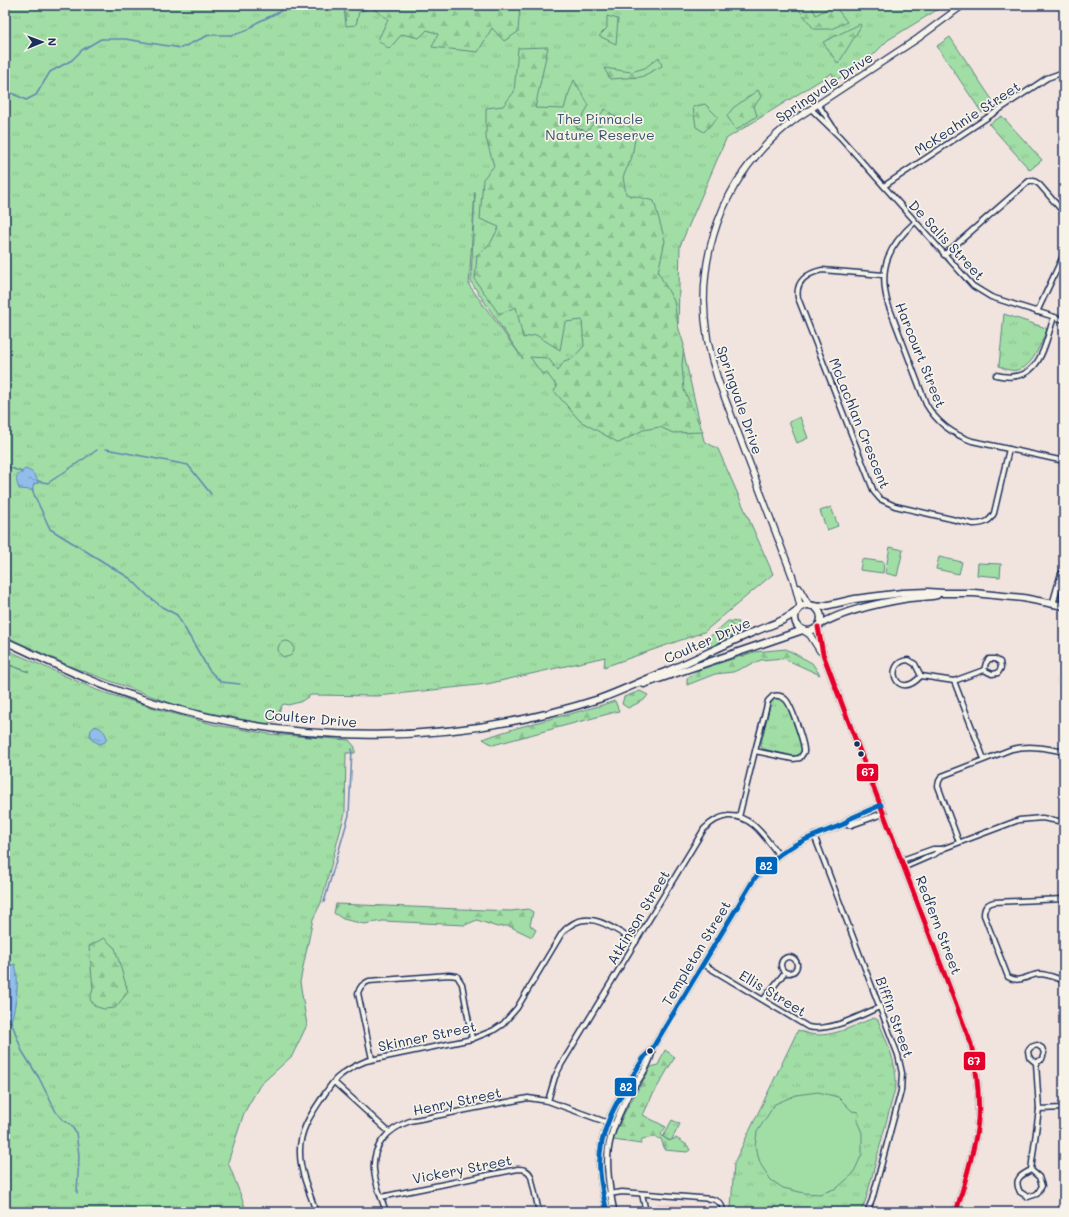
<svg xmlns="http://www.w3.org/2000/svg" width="1069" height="1217" font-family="Mali,sans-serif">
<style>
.built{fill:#ead0d3}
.grass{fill:url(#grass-tufts);stroke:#5e8682;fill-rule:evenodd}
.forest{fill:url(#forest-firs);stroke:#5e8682}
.pitch{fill:#a1dea5;stroke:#5e8682}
.water{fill:url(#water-ripples);stroke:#6284b2}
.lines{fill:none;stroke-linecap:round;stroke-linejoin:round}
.stream{stroke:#6284b2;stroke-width:1.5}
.minor-casing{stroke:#1b2f5e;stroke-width:7}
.tertiary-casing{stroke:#1b2f5e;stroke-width:8}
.secondary-casing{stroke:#1b2f5e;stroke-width:8}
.primary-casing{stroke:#1b2f5e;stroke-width:9}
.minor{stroke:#f7f3e8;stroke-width:4}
.tertiary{stroke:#f7f3e8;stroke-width:5}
.secondary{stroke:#f7f3e8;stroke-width:5.5}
.primary{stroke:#f7f3e8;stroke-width:6}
.bus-1-casing{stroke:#f7f3e8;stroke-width:8}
.bus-2-casing{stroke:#f7f3e8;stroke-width:8}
.bus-1{stroke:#e4002b;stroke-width:5}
.bus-2{stroke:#0065bd;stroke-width:5}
.bus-dot{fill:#1b2f5e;stroke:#f7f3e8;stroke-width:1.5}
.labels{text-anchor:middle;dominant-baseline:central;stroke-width:3.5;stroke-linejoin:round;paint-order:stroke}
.street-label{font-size:14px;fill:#1b2f5e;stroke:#f7f3e8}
.park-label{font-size:14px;fill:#36526c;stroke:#f7f3e8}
.line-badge{stroke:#f7f3e8;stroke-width:1.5}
.badge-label{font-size:11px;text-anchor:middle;font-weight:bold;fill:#fff}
</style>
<defs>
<pattern id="grass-tufts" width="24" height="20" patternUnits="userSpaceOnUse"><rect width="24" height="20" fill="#a1dea5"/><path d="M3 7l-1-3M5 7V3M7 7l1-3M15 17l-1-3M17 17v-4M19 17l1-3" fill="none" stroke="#8abf90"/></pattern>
<pattern id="forest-firs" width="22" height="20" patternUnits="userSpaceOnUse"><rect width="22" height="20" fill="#a1dea5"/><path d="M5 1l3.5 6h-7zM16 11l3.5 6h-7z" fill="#8abf90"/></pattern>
<pattern id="water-ripples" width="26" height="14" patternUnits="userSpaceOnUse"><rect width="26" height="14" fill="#91bdea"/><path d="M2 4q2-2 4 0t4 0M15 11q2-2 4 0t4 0" fill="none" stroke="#769ac1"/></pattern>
</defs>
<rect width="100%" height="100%" fill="#f1e3de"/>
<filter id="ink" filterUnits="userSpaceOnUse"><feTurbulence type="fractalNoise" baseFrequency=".025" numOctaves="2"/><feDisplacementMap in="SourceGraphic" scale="8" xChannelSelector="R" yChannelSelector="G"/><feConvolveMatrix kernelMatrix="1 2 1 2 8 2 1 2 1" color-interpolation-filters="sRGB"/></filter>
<g filter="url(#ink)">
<!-- built -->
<polygon class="built" points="657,1203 713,1207 716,1209 717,1212 656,1212"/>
<!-- grass -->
<g class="grass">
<path d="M5,5H945L888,40L870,58L835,81L832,73L726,139L680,246L678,328L704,441L718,449L773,574L704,632L604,667L605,657L487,684L378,696L311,695L300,702L288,705L285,704L282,705L275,721L265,724L181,707L72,667L5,636ZM475,192L471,282L523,359L469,285Z"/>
<polygon points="950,37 995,104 982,113 937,46"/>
<polygon points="1002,116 1042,160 1030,170 989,124"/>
<path d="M1004,314L1046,328L1047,330C1037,351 1028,382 999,366Z"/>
<polygon points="5,649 99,691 164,711 216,725 269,734 349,740 355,747 355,753 346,753 345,813 321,903 313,919 300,982 307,1025 292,1056 260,1085 244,1113 228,1162 247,1212 5,1212 5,664 29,672 5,663"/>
<polygon points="774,699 781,699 786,703 802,746 802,751 798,756 792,756 764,749 761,747 761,744 770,705"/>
<path d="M874,1018L878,1020C886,1041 897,1062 896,1085L866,1199L861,1212H779L731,1209L734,1163L798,1030C825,1043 849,1027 874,1018Z"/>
<polygon points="672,1120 680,1124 671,1141 663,1137"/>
</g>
<!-- forest -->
<g class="forest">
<polygon points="345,5 520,5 518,32 504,41 492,28 478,52 432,47 438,34 427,30 419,38 402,34 389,49 378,40 388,19 371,7 359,12 356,25 346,26 344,7"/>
<polygon points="797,5 811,5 816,15 834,5 847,22 831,29 814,29 797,7"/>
<polygon points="607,16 618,19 616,44 599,36 607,28"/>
<polygon points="860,24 861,26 838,64 823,42"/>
<polygon points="548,47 535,108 564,109 567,98 574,80 589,105 576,128 587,131 605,109 636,132 632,157 623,177 626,194 654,201 665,241 658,272 674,301 678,326 684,345 682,365 684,390 703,432 673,433 660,427 643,430 619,443 580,421 554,391 557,387 547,373 542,374 530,357 548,358 558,371 564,361 573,358 584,346 582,320 565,322 560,350 536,335 523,338 516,307 499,314 475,280 477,255 489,246 499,227 480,219 483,179 494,166 486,138 486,108 503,106 514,92 518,48"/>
<polygon points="659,57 662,66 641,77 610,79 604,68 631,72 645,68"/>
<polygon points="758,90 761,97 754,106 757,116 736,130 727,116 733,108"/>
<polygon points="705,104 718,117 704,132 696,127 693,107"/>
<polygon points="728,621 739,622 737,633 709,649 705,641"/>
<polygon points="786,649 812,663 820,675 783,658 761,660 733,672 715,674 687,685 687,678 699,670 754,652"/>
<polygon points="640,691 648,695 644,700 628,708 622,704 624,697"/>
<path d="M615,701L619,711L493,745L483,739C526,723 572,715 615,701Z"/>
<polygon points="336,904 511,911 528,909 533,912 530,925 536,930 532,937 509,926 504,926 497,927 477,920 465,925 383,921 364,924 343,919 334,913"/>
<polygon points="104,938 115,948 128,992 115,1008 104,1009 94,1006 90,999 93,989 89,946"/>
<path d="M665,1050L675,1057L652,1096L643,1115L666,1127L661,1134L662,1136L669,1141L676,1138L687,1145L690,1150L687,1152L665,1150L661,1139L654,1137L642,1139L641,1144L613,1140C621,1114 638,1091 651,1067L658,1065Z"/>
</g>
<!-- pitch -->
<g class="pitch">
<polygon points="800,417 808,438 797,443 789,422"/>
<polygon points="831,507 838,526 827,530 820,511"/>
<polygon points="890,547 903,550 897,576 885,573"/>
<polygon points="939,557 962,562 959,574 936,569"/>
<polygon points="862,559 884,562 883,573 860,570"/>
<polygon points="978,563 1001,564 1000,577 977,575"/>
<circle cx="286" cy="649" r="8"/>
<polygon points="818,1092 838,1097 852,1111 858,1112 857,1121 862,1133 862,1154 853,1174 837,1188 820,1194 804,1193 783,1188 771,1180 761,1165 755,1147 757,1132 775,1104 796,1095"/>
</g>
<!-- water -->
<g class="water">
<path d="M25,469C33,471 36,476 39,483L34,484L33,487V492L31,490L19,489C15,477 15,477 25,469Z"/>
<path d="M95,726C101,728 105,731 107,738L105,742L100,744L92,740L90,736L91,730Z"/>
<path d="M15,964C20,983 16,1003 11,1022L5,1021V967Z"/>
</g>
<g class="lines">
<!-- stream -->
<g class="stream">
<polyline points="377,5 378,6"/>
<polyline points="5,90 26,100 36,95 50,72 72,60 82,50 101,39 125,39 181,48 209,35 233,35 248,30 256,23 279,12 288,5"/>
<polyline points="106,449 188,465 211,494"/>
<polyline points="5,466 22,472"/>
<polyline points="37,481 48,483 97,450"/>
<polyline points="32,490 50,529 131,579 148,596 162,607 177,615 209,670 221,682 240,684"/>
<polyline points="324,902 349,815 352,749"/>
<polyline points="11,1021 22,1051 39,1078 56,1112 62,1119 71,1125 76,1133 79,1155 77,1193"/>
</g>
<defs>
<g id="minor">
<polyline points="818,104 835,130"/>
<polyline points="811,109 840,137 973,286 991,297 1064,320"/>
<polyline points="884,186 1047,78 1064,72"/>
<path d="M915,222C888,246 878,268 888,304L926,404C937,423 952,434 972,441L1064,461"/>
<polyline points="944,255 1029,181 1034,181 1039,184 1064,213"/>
<path d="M884,275L822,270C808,273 795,281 798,298L874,492L880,499L895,506L973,524C983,524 990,522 994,513L1009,449"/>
<polyline points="1037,312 1064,254"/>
<path d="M996,375C1040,385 1043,349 1054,317"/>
<polygon points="989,659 995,659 1000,662 1001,668 998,673 992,674 984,670 986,663"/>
<path d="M908,660L915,664L921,676C896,703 883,662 908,660Z"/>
<polyline points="984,670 954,681 984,759"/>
<polyline points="1064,674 1061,681 1064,687"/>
<polyline points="921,676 954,681"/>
<path d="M739,817L755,751L793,759L800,758L804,752C805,745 791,703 785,699C782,696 778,695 773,696L768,701L755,751"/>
<polyline points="814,835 898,1055 902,1073 901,1091 872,1200 867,1212"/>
<path d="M959,842L938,786L939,781L942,776L1012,749C1030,745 1046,748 1064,752"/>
<polyline points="902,860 933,849 942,849"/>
<polyline points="905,867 935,854 942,849 1019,820 1042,818 1064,822"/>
<path d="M1064,899L994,902C987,904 984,907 984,915L1008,977C1019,984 1028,975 1039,974C1048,974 1056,978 1064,981"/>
<circle cx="789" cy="965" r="8"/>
<path d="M703,964L808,1027C831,1032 858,1016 880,1007"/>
<polyline points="763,1000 785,972"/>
<path d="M372,1059L358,993C360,987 362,984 369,981L449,975L457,976L462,984L472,1039"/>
<polyline points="334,1082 389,1132"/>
<path d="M548,1101L555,1077L561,1065L704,829C711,822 718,817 728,816C753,815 765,838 778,854"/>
<polyline points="1039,1109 1064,1108"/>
<polyline points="1031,1170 1039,1109 1036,1063 1029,1057 1028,1051 1031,1047 1037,1045 1042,1048 1044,1053 1042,1059 1036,1063"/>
<path d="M1031,1170L1039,1177L1042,1186L1037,1194L1028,1197L1020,1192C1013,1179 1021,1175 1031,1170Z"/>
<polyline points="642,1194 646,1212"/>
<path d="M603,1195L622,1192L712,1199C719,1201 723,1204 723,1212"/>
<path d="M381,1197L518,1169C524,1169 528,1170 531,1176L539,1212"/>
<path d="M316,1212C310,1193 300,1173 300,1153C299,1130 312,1113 324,1095C328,1089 332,1083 337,1078C346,1070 356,1065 366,1061L472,1039L494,1030L503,1024L517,1008L562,933C586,905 612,928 636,942"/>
<path d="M386,1212C382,1199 375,1184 374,1170C372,1145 388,1129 410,1121L528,1098L548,1101L614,1125"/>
</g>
<g id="tertiary">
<polyline points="1053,603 1061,575 1064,570"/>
<polyline points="1062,605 1064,592"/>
<polyline points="844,824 850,825 884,813"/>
<path d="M607,1212C604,1199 601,1186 600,1172C596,1128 623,1092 645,1056L652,1049L754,879C781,846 806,839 844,824L849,819L881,805"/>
<path d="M614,1212C603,1160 604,1138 631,1091C639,1079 650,1065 652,1050"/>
</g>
<g id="secondary">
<polyline points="799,588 807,602 811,606"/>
<path d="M798,610L800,605L793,578L718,380C685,283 712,180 797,118L917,39L963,5"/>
<path d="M818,627L823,654L971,1044C977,1071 981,1101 977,1129C973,1157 964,1185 956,1212"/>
<polyline points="804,631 810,635 820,651"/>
</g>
<g id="primary">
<circle cx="808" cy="618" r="13"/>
<polyline points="813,606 820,607 855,599 902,593 928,592 943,593 974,593 1023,598 1064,606"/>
<path d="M819,625C845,610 879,603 909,598C918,597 928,597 937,595"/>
<path d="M5,641C54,664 103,688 155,703C299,747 456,745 599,699C622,691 643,680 665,672C696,659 725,644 756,631C770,625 786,621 797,611"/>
<polyline points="644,684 803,630"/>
</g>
</defs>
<!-- minor casing -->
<use href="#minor" class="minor-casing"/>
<!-- tertiary casing -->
<use href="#tertiary" class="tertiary-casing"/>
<!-- secondary casing -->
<use href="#secondary" class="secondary-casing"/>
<!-- primary casing -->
<use href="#primary" class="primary-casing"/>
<!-- minor -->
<use href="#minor" class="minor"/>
<!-- tertiary -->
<use href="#tertiary" class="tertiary"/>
<!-- secondary -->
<use href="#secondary" class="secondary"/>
<!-- primary -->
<use href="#primary" class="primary"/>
<defs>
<path id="bus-1" d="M818,627L823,654L971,1044C977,1071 981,1101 977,1129C973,1157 964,1185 956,1212"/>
<path id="bus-2" d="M607,1212C604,1199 601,1186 600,1172C596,1128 623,1092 645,1056L652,1049L754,879C781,846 806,839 844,824L849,819L881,805"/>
</defs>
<!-- bus-1 casing -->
<use href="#bus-1" class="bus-1-casing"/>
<!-- bus-2 casing -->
<use href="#bus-2" class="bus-2-casing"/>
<!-- bus-1 -->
<use href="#bus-1" class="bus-1"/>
<!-- bus-2 -->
<use href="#bus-2" class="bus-2"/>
</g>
</g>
<!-- markers -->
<g class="bus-dot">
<circle cx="857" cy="744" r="3.5"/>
<circle cx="861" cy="754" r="3.5"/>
<circle cx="650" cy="1051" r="3.5"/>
</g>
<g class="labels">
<!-- street labels -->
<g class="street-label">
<text transform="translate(824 87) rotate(-34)">Springvale Drive</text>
<text transform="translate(967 118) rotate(-33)">McKeahnie Street</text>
<text transform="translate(947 240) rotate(47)">De Salis Street</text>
<text transform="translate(921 355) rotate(68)">Harcourt Street</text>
<text transform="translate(740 400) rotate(71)">Springvale Drive</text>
<text transform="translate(860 423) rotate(68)">McLachlan Crescent</text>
<text transform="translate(707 640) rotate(-24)">Coulter Drive</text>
<text transform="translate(311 718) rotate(5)">Coulter Drive</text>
<text transform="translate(638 917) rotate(-59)">Atkinson Street</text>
<text transform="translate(939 925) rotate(69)">Redfern Street</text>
<text transform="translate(696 953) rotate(-59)">Templeton Street</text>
<text transform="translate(773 993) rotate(31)">Ellis Street</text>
<text transform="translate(895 1017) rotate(70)">Biffin Street</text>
<text transform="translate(427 1036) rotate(-12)">Skinner Street</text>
<text transform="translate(457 1101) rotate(-12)">Henry Street</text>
<text transform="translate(462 1169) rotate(-11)">Vickery Street</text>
</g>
<!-- park labels -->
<g class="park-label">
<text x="600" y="118">The Pinnacle<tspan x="600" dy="16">Nature Reserve</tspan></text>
</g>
</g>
<g class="line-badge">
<rect x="856" y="763" width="23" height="19" rx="4" fill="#e4002b"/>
<rect x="755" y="856" width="23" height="19" rx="4" fill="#0065bd"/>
<rect x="963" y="1051" width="23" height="20" rx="4" fill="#e4002b"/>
<rect x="614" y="1077" width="23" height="20" rx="4" fill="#0065bd"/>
</g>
<g class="badge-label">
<text x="868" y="776">67</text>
<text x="766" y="870">82</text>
<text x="974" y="1065">67</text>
<text x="626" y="1091">82</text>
</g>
<!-- margin -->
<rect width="1069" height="1217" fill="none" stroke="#f7f3e8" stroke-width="20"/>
<rect x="10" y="10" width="1049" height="1197" fill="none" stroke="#1b2f5e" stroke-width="1.5" filter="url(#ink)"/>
<!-- north arrow -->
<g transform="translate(42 42) rotate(89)" stroke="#f7f3e8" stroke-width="3" paint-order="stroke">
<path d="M0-3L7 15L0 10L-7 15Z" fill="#1b2f5e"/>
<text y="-6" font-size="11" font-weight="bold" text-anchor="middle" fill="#1b2f5e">N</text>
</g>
</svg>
